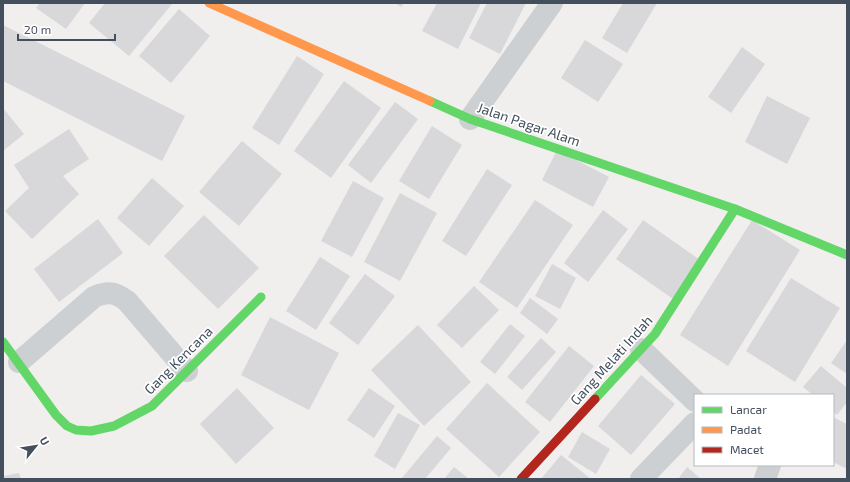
<svg xmlns="http://www.w3.org/2000/svg" width="850" height="482" font-family="'Exo 2',sans-serif">
<style>
.building{fill:#d8d8da}
.lines{fill:none;stroke-linecap:round;stroke-linejoin:round}
.street{stroke:#ccd0d3;stroke-width:22}
.fast{stroke:#63d668;stroke-width:9}
.slow{stroke:#ff974d;stroke-width:9}
.jam{stroke:#b3261e;stroke-width:9}
.labels{text-anchor:middle;dominant-baseline:central;stroke-width:3.5;stroke-linejoin:round;paint-order:stroke}
.street-label{font-size:14px;fill:#444f5d;stroke:#fff}
</style>
<rect width="100%" height="100%" fill="#f0efee"/>
<!-- building -->
<g class="building">
<polygon points="40,3 85,3 66,29 36,8"/>
<polygon points="105,3 171,3 172,4 129,56 89,23"/>
<polygon points="395,3 404,3 401,7"/>
<polygon points="437,3 481,3 458,49 422,31"/>
<polygon points="487,3 526,3 500,54 469,38"/>
<polygon points="623,3 657,3 627,53 602,38"/>
<polygon points="179,9 210,36 171,83 139,56"/>
<polygon points="3,25 185,116 162,161 3,81"/>
<polygon points="585,40 623,64 598,102 561,78"/>
<polygon points="742,47 765,64 731,113 708,97"/>
<polygon points="297,56 324,74 279,145 252,128"/>
<polygon points="344,81 381,108 331,178 294,151"/>
<polygon points="767,96 810,118 787,164 745,142"/>
<polygon points="395,102 418,119 371,183 348,165"/>
<polygon points="3,108 24,134 3,151"/>
<polygon points="432,126 462,145 429,199 399,181"/>
<polygon points="69,129 89,159 63,176 79,194 32,239 5,211 29,188 14,165"/>
<polygon points="242,141 282,174 239,226 199,192"/>
<polygon points="557,150 609,177 593,207 542,180"/>
<polygon points="487,169 512,185 466,256 442,241"/>
<polygon points="152,178 184,206 149,246 117,218"/>
<polygon points="353,181 384,198 352,257 321,241"/>
<polygon points="400,193 437,213 400,281 364,262"/>
<polygon points="535,200 573,225 517,308 479,282"/>
<polygon points="603,210 628,229 588,282 564,263"/>
<polygon points="204,215 259,268 218,309 164,256"/>
<polygon points="98,219 123,253 59,302 34,269"/>
<polygon points="643,220 700,260 673,299 616,259"/>
<polygon points="752,220 800,250 728,366 680,335"/>
<polygon points="320,257 350,276 316,330 286,311"/>
<polygon points="552,264 576,278 560,309 535,296"/>
<polygon points="365,274 395,296 358,345 329,323"/>
<polygon points="791,278 840,308 795,382 746,351"/>
<polygon points="474,286 499,310 462,348 437,325"/>
<polygon points="530,298 558,319 547,334 520,313"/>
<polygon points="270,317 339,353 309,410 241,375"/>
<polygon points="510,324 525,336 495,374 480,362"/>
<polygon points="418,325 471,382 424,426 371,370"/>
<polygon points="541,338 556,352 522,390 507,377"/>
<polygon points="847,340 847,374 831,363"/>
<polygon points="569,346 594,366 550,422 525,402"/>
<polygon points="821,366 847,388 847,402 837,415 833,412 833,395 813,395 803,387"/>
<polygon points="641,375 675,404 631,455 598,426"/>
<polygon points="487,383 540,432 499,477 446,429"/>
<polygon points="237,388 274,428 236,464 200,424"/>
<polygon points="369,388 395,406 374,438 347,420"/>
<polygon points="398,413 420,425 395,469 374,456"/>
<polygon points="833,417 847,424 847,469 833,462"/>
<polygon points="582,432 610,449 596,474 568,457"/>
<polygon points="437,436 451,448 425,479 403,479 402,478"/>
<polygon points="561,455 591,479 541,479"/>
<polygon points="454,467 469,479 444,479"/>
<polygon points="687,467 701,479 678,479"/>
<polygon points="19,473 21,479 3,479 3,476"/>
</g>
<g class="lines">
<!-- street -->
<g class="street">
<polyline points="470,119 552,3"/>
<polyline points="641,349 695,401"/>
<path d="M19,362L94,297C108,291 115,292 127,301L187,371"/>
<polyline points="641,479 695,423"/>
<polyline points="765,479 770,465"/>
</g>
<!-- fast -->
<g class="fast">
<polyline points="430,101 470,119 735,209 847,255"/>
<polyline points="3,342 56,415 67,426 76,430 91,431 114,426 152,406 261,297"/>
<polyline points="595,399 655,334 735,209"/>
</g>
<!-- slow -->
<polyline class="slow" points="209,3 430,101"/>
<!-- jam -->
<polyline class="jam" points="521,479 595,399"/>
</g>
<g class="labels">
<!-- street labels -->
<g class="street-label">
<text transform="translate(529 124) rotate(19)">Jalan Pagar Alam</text>
<text transform="translate(178 360) rotate(-45)">Gang Kencana</text>
<text transform="translate(611 360) rotate(-48)">Gang Melati Indah</text>
</g>
</g>
<!-- border -->
<rect width="850" height="482" fill="none" stroke="#444f5d" stroke-width="8"/>
<!-- legend -->
<rect x="694" y="394" width="140" height="72" fill="#ffffff" stroke="#b4b9be"/>
<rect x="702" y="407" width="20" height="6" fill="#63d668" stroke="#b4b9be"/>
<text x="730" y="414" font-size="12" fill="#444f5d">Lancar</text>
<rect x="702" y="427" width="20" height="6" fill="#ff974d" stroke="#b4b9be"/>
<text x="730" y="434" font-size="12" fill="#444f5d">Padat</text>
<rect x="702" y="447" width="20" height="6" fill="#b3261e" stroke="#b4b9be"/>
<text x="730" y="454" font-size="12" fill="#444f5d">Macet</text>
<!-- north arrow -->
<g transform="translate(36 446) rotate(60)" stroke="#ffffff" stroke-width="3" paint-order="stroke">
<path d="M0-3L7 15L0 10L-7 15Z" fill="#444f5d"/>
<text y="-6" font-size="11" font-weight="bold" text-anchor="middle" fill="#444f5d">U</text>
</g>
<!-- scale -->
<path d="M18 34v6h97v-6" fill="none" stroke="#444f5d" stroke-width="2"/>
<text x="24" y="34" font-size="12" fill="#444f5d" stroke="#ffffff" stroke-width="3" paint-order="stroke">20 m</text>
</svg>
